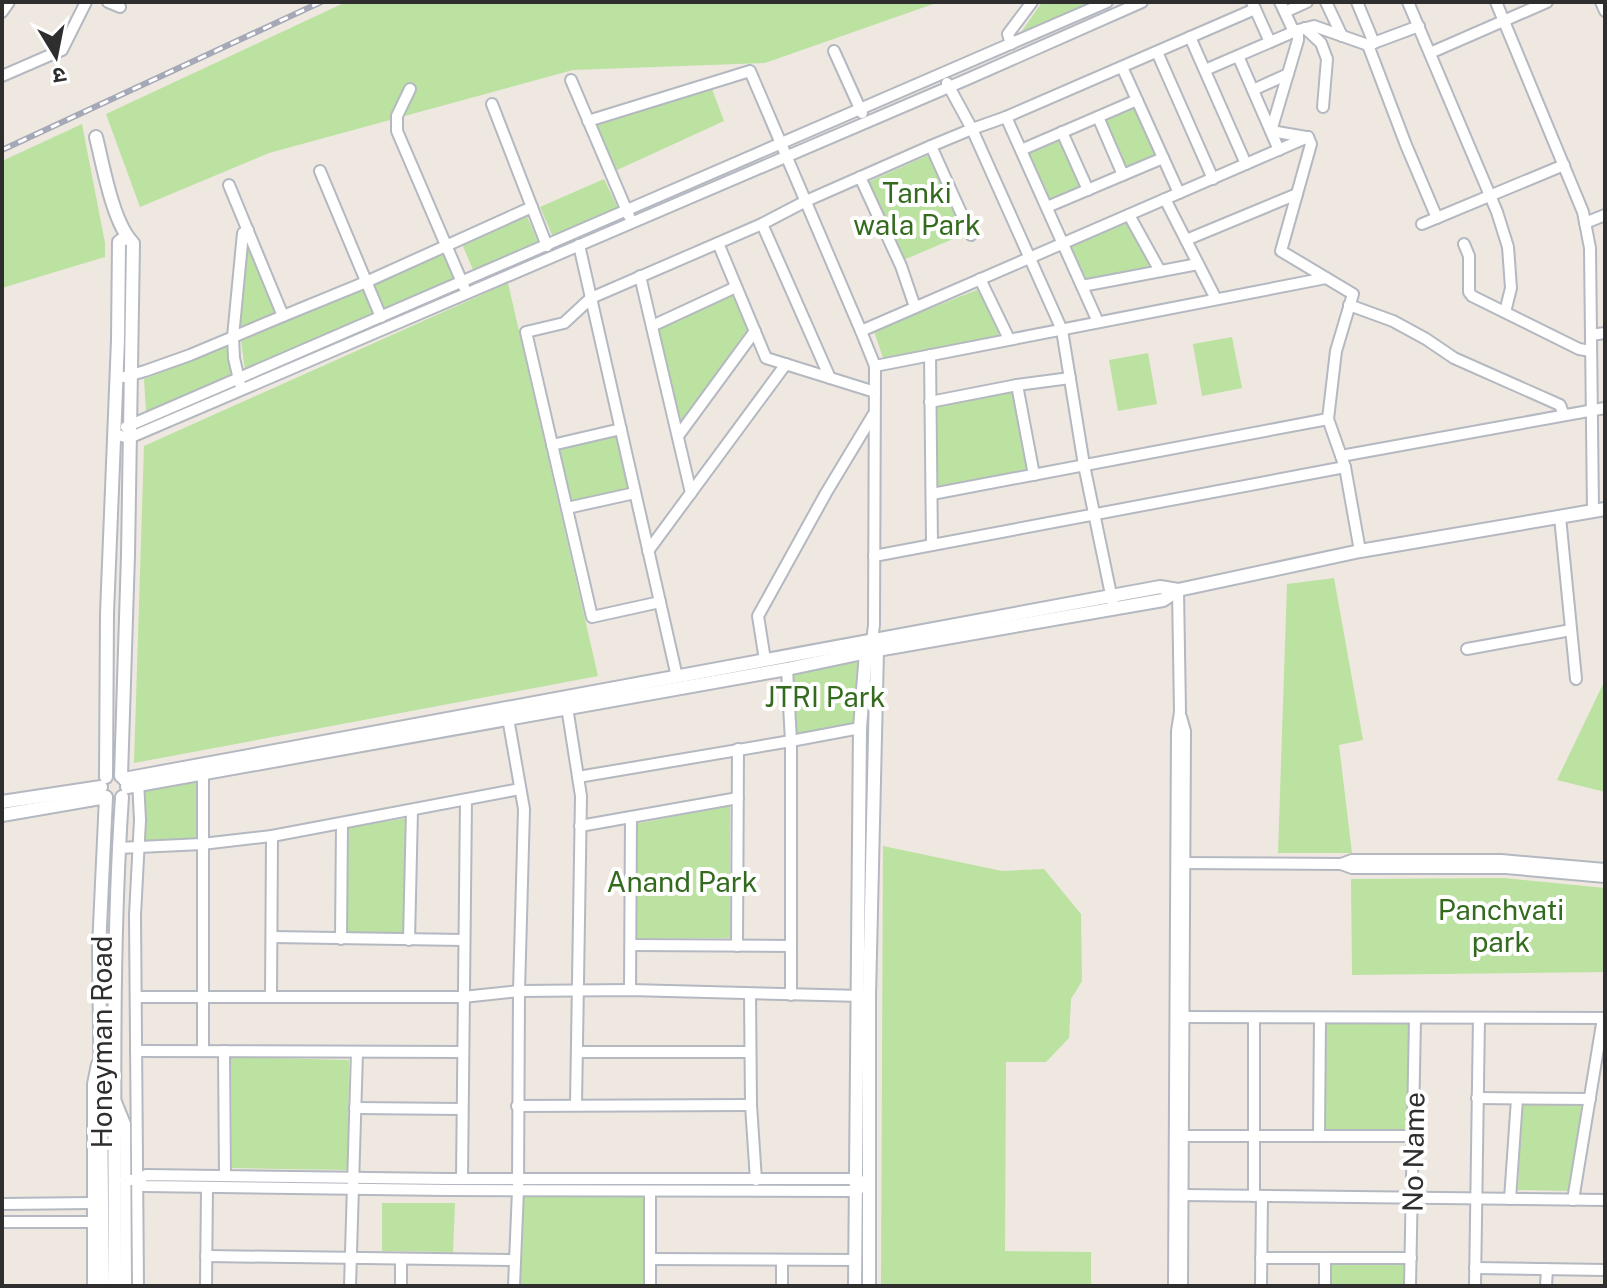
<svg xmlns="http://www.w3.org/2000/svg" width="1607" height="1288" font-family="'Public Sans','Noto Sans Devanagari',sans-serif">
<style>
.green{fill:#bbe2a0}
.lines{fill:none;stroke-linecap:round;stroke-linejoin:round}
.minor-casing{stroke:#b4b8c0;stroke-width:14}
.tertiary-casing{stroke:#b4b8c0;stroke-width:16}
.minor{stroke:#fff;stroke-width:10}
.tertiary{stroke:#fff;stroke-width:12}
.rail-casing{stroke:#a4a8b7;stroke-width:6}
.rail{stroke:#fff;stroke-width:3;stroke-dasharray:9;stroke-linecap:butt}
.labels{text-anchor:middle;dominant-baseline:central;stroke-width:8;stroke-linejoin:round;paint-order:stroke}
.park-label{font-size:28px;fill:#336a1e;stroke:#fff}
.street-label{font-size:28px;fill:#2e2e2e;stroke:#fff}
</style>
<rect width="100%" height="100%" fill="#eee8e1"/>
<!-- green -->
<g class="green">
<polygon points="346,2 939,2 765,63 573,70 269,153 140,207 106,114"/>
<polygon points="1042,2 1093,2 1020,34"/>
<polygon points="712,89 724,121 615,171 597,125"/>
<polygon points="1135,105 1157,157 1125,171 1102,119"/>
<polygon points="82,124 105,243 105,257 2,288 2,161"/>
<polygon points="1060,137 1083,189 1048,204 1026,152"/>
<polygon points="931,154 967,233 901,261 866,183"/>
<polygon points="604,179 618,208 553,237 540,207"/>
<polygon points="526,214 539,244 474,272 462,244"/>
<polygon points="1127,223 1151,267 1085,280 1069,246"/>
<polygon points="248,245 276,313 240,330"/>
<polygon points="454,248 466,275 383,311 371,284"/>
<polygon points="508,283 598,676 134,763 144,446"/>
<polygon points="362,288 375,315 245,370 241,341"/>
<polygon points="979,289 1000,337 883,358 874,331"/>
<polygon points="732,294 747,330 680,423 657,329"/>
<polygon points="1232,337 1242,388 1202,396 1193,344"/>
<polygon points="229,346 233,375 146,412 144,379"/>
<polygon points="1148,353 1157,404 1118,411 1109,360"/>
<polygon points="1014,392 1030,469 937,487 936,407"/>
<polygon points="616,435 628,490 572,502 559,447"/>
<polygon points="1334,578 1363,740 1339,745 1352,853 1278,853 1287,584"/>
<polygon points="857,655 856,723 794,737 791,666"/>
<polygon points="1605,680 1605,792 1557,780"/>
<polygon points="198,777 198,841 141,843 144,787"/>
<polygon points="730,806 730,938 634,938 634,824"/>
<polygon points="407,818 404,934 346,932 348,828"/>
<polygon points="883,846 1002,871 1044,869 1081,914 1082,981 1071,999 1069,1038 1046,1062 1006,1062 1005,1251 1091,1252 1091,1286 881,1286"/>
<polygon points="1504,878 1605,888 1605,972 1352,975 1351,879"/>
<polygon points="1326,1021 1411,1022 1410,1132 1325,1131"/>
<polygon points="231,1057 349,1060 348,1170 232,1168"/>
<polygon points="1522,1102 1582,1104 1569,1191 1518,1190"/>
<polygon points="522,1194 646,1195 643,1286 519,1286"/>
<polygon points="382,1203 455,1203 453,1252 382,1251"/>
<polygon points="1331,1263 1404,1264 1404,1286 1331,1286"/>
</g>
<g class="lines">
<defs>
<g id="minor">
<polyline points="108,2 120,7"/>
<polyline points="1252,2 1270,42"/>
<polyline points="1280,2 1294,32"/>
<polyline points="1326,2 1342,36"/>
<polyline points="1357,2 1374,43"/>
<polyline points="1408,2 1497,212 1508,247 1511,288 1505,312"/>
<polyline points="1496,2 1583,212 1590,248 1593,512"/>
<polyline points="1601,2 1605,11"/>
<polyline points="2,12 9,2"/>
<polyline points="1285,12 1307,2"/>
<polyline points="1305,28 1321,43 1327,59 1323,107"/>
<polyline points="1298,30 1298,40 1271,131 1306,137"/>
<polyline points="1190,37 1246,164"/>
<polyline points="1011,44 1008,34 1032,2"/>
<polyline points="1368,45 1406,145 1437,218"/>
<polyline points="834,51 862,113"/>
<polyline points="1157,52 1213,179"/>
<polyline points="1430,53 1547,2"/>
<polyline points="1238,56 1279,150"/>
<polyline points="1122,67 1179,193"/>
<polyline points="1205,70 1298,30 1314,26 1368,45 1419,26"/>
<polyline points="2,76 62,50 86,2"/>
<polyline points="571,80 629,216"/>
<polyline points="947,83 972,129 1062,330 1084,465 1114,609"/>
<polyline points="410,89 397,116 397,131 464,287"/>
<polyline points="1253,90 1288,74"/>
<polyline points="492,104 547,246"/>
<polyline points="1006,117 1098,322"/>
<polyline points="1098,117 1123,175"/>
<polyline points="588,121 750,71 861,331 875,366 874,625 872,641"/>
<polyline points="1062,132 1088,190"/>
<polyline points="1308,137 1311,144 1281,251 1353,294 1336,351 1328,419 1345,467 1360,551"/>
<polyline points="931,146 971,235"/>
<polyline points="1021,150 1137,100"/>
<polyline points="320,171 381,317"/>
<polyline points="860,177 901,266 915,307"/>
<polyline points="229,185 283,316"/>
<polyline points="1165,199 1216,299"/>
<polyline points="1047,207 1163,158"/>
<polyline points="1129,215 1160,271"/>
<polyline points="1585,223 1605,215"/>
<polyline points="762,224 830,378"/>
<polyline points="1422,224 1564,165"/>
<polyline points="1186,240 1297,194"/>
<polyline points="718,243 766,358 875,392"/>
<polyline points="1464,244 1469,256 1469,292 1472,296 1579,349 1591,351"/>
<polyline points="579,245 677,677"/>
<polyline points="640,276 691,493"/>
<polyline points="980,279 1009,339"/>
<polyline points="1082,286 1198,264"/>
<polyline points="1349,305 1393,321 1426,339 1454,358 1560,405 1564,415"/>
<polyline points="652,326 736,287"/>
<polyline points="861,331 1308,137"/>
<polyline points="1591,335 1605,333"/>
<polyline points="930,355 932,545"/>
<polyline points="875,366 1326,278"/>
<polyline points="124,377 145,371 190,355 283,316 366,282 532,207"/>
<polyline points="240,384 234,358 233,337 243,233 248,230"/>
<polyline points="1017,385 1034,475"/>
<polyline points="930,402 1017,385 1070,378"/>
<polyline points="126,427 1107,2"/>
<polyline points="114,434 129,438 970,78 1142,2"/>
<polyline points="678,436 755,331"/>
<polyline points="552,445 621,429"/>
<polyline points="1341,456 1605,408"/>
<polyline points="932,494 1328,419"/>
<polyline points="567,508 635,493"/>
<polyline points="1560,517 1576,679"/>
<polyline points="648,551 786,364"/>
<polyline points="874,556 1345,467"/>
<polyline points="660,602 592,617 526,332 564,323 591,298 762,224 806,201 931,146 972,129 1006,117 1255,9"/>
<polyline points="1467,649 1571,630"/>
<polyline points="765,660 758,616 826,493 873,415"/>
<polyline points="787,669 791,741 791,995"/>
<polyline points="567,707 581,796 576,1105"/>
<polyline points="1181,717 1185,731 1182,1286"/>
<polyline points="508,718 524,809 519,991 518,1190 514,1286"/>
<polyline points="203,773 203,1051"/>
<polyline points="578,777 791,741 860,728"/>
<polyline points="580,826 738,798"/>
<polyline points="118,848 202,844 272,836 520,789"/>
<polyline points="1178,863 1341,864 1352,860 1501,860 1605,869"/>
<polyline points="1341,864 1352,868 1506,868 1605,877"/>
<polyline points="272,937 464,940"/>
<polyline points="341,939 342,823"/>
<polyline points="409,940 412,810"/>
<polyline points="631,945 791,946"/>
<polyline points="737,946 738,749"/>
<polyline points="630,990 631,817"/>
<polyline points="750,994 751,1105 756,1180"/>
<polyline points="136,997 463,997 519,991 630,990 862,996"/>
<polyline points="271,997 272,836"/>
<polyline points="1179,1017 1605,1018"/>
<polyline points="1254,1018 1254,1196"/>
<polyline points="136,1051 462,1052"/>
<polyline points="224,1051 225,1176"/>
<polyline points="578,1052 750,1052"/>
<polyline points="1477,1098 1590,1099"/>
<polyline points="116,1102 125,1124 126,1286"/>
<polyline points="517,1106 751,1105"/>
<polyline points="355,1108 462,1109"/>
<polyline points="1179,1136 1413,1136"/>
<polyline points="1319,1136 1320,1018"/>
<polyline points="462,1179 466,800"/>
<polyline points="125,1180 137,1180 146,1175 447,1179 856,1179 863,1182"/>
<polyline points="137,1180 144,1186 447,1190 856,1191 860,1188"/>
<polyline points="650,1191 650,1286"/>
<polyline points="1182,1195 1605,1200"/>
<polyline points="1510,1199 1517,1099"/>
<polyline points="1573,1200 1603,1018"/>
<polyline points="2,1204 93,1203"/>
<polyline points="2,1222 93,1222"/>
<polyline points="206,1256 515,1260"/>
<polyline points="1261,1258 1411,1258"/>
<polyline points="650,1259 855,1260"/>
<polyline points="1475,1268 1605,1270"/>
<polyline points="93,1286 93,1084 97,1064"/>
<polyline points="138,1286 135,915 140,820 138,780"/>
<polyline points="206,1286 207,1187"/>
<polyline points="350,1286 357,1052"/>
<polyline points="401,1286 401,1259"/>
<polyline points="782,1286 782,1260"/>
<polyline points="1174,1286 1177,731 1180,712 1178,590"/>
<polyline points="1261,1286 1262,1196"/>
<polyline points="1325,1286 1325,1259"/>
<polyline points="1410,1286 1415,1018"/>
<polyline points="1475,1286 1479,1018"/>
<polyline points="1546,1286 1547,1269"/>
</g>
<g id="tertiary">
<path d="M96,137C103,165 113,224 133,243L128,555L121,776"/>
<polyline points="106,777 107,613 118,340 119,242 126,237"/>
<polyline points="124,779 1160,587 1178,590"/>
<polyline points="127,787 787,669 877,650 1163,600 1178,590 1360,551 1605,509"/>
<polyline points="2,802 101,787"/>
<polyline points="2,815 106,797 99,948 103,1286"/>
<path d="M115,1286C115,1123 111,960 122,797"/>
<polyline points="855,1286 860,728 866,652 869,646"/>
<polyline points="869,1286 869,996 877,650 874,644"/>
</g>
</defs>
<!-- minor casing -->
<use href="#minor" class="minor-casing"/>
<!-- tertiary casing -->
<use href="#tertiary" class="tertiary-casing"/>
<!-- minor -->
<use href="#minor" class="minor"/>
<!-- tertiary -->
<use href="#tertiary" class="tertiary"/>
<defs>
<polyline id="rail" points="2,150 321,2"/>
</defs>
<!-- rail casing -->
<use href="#rail" class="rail-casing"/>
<!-- rail -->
<use href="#rail" class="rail"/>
</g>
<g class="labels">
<!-- park labels -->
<g class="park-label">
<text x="917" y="192">Tanki<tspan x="917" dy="32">wala Park</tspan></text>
<text x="825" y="696">JTRI Park</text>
<text x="682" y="881">Anand Park</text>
<text x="1501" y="909">Panchvati<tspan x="1501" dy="32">park</tspan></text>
</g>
<!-- street labels -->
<g class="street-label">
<text transform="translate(101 1042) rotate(-90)">Honeyman Road</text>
<text transform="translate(1413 1152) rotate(-89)">No Name</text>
</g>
</g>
<!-- border -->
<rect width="1607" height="1288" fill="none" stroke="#2e2e2e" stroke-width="8"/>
<!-- north arrow -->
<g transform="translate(56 56) rotate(170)" stroke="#ffffff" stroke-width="6" paint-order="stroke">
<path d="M0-6L14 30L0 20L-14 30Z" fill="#2e2e2e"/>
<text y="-12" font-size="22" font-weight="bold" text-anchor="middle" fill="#2e2e2e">उ</text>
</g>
</svg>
